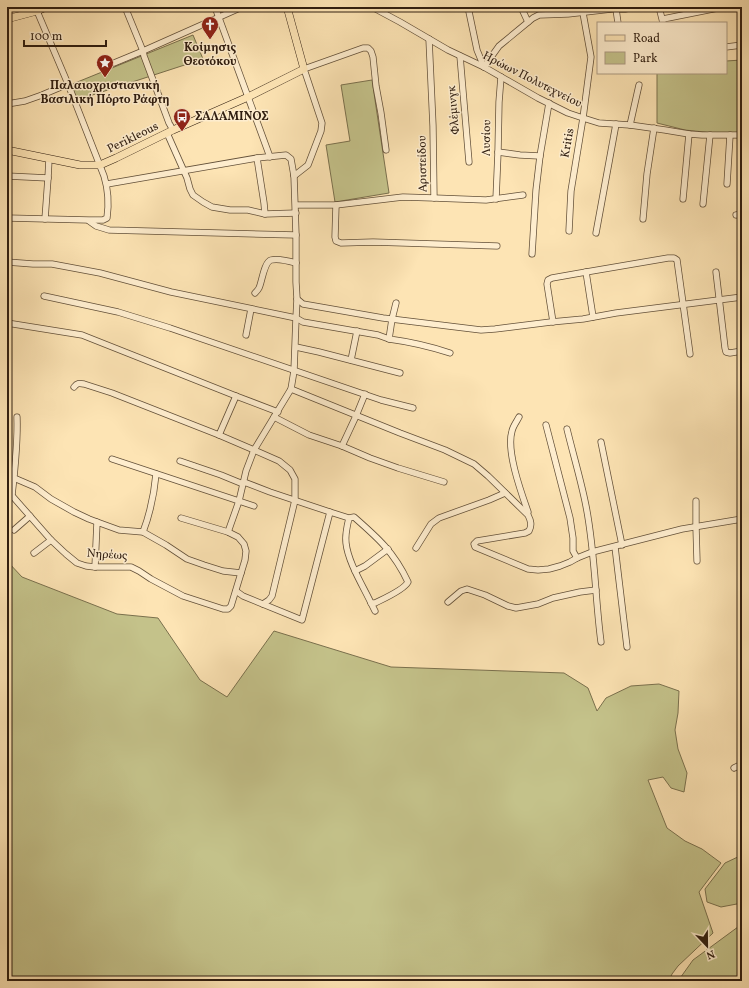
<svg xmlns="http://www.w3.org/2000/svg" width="749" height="988" font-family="Vollkorn,serif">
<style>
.green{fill:#c4c28a;stroke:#7a704d}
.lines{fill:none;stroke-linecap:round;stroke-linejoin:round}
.minor-casing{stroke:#635039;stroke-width:7}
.major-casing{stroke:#301e10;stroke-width:8}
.minor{stroke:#feedce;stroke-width:5.5}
.major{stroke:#fde4b4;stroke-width:7}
.labels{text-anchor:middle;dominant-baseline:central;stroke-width:3;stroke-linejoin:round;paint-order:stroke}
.poi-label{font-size:12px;font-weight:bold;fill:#301e10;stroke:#feedce}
.street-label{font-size:12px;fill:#301e10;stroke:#feedce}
</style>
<rect width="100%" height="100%" fill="#fde4b4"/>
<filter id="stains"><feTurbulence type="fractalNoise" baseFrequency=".005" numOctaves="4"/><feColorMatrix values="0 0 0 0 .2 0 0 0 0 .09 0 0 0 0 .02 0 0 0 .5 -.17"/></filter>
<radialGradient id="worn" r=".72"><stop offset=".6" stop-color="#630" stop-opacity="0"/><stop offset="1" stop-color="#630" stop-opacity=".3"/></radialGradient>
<!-- green -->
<g class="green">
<polygon points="193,35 203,59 77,100 70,85"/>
<polygon points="742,60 742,136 685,130 657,123 657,73 726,73 726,61"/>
<polygon points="372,80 389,193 335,202 326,145 350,141 341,85"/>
<polygon points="7,561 22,577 117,614 158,618 200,680 227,697 274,631 391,667 564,673 588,688 597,711 606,698 631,686 659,684 679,691 678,713 675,730 678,749 687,773 684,792 671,788 663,777 648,780 667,828 685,841 702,849 721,863 699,892 713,933 678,966 672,974 669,981 7,981"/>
<polygon points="742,855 742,903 721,907 707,902 705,889 725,863"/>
<polygon points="742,924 742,981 678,981 693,960"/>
</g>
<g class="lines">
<defs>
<g id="minor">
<polyline points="125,7 143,51 144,56 169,123 173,130"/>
<polyline points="215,7 270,157"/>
<polyline points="372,7 400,22 448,50 484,67 538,98 568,113 583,118 599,123 630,125 665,130 689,134 702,135 742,135"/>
<polyline points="468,7 477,50 484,67"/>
<polyline points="521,7 528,22"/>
<polyline points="659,7 663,23"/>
<polyline points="616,9 618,23"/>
<polyline points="663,19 723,7"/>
<polyline points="726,47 742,45"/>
<polyline points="460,56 469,162"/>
<polyline points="114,63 143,51 242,7"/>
<polyline points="484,67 499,46 533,18 539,15 568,14 612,9 625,9 635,7"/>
<polyline points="7,104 25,101 42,95 68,84"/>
<polyline points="630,125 639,85"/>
<polyline points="167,133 187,178 190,189 193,195 203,202 212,207 230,210 248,210 265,214 296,213"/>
<polyline points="498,152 520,155 540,156"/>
<polyline points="257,158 264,203 265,214"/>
<polyline points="7,176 48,178 49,159"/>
<polyline points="294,176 308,165 321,131 322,123 304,69 363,48 368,48 371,51 373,57 376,86 381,113 386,150"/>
<polyline points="107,184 257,158 286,155 291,159 294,176 296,235 296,282 297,299 296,318 294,371 291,389 254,450 246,471 239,501 228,532"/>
<polyline points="727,184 730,135"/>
<polyline points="434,198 486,200 523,195"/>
<polyline points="496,199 498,152 499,102 501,77"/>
<polyline points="683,199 689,134"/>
<polyline points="703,204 710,135"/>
<polyline points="296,205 336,205 403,197 434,198 433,126 429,39"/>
<polyline points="336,205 335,237 336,241 341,243 373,242 497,246"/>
<polyline points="736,215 742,214"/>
<path d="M7,218L89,220H103L107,218C109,204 108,189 104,176L68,84L37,11"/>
<polyline points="45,219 48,178"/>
<polyline points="643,219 647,174 654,128"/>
<polyline points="89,221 96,226 109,230 296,235"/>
<polyline points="569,231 571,191 583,118 591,57 583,13"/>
<polyline points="596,233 616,124"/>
<polyline points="532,254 536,190 540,156 549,103"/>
<polyline points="7,262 33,264 52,264 100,273 171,292 296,318 303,322 378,335 389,339"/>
<polyline points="586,272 668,258 674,258 677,260 690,354"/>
<polyline points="716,272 725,348 726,352 730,353 742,351"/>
<path d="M255,293C256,292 258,290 259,288C262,282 264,262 271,260C278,258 289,261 296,263"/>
<polyline points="44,296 118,312 170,328 381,400 413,408"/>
<polyline points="297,299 303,304 383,318 481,330 495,329 551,322 583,319 616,313 742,297"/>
<path d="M396,303L392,319L389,339C411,342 429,346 450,353"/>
<polyline points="553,322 547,284 548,280 552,278 586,272 593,317"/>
<polyline points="7,323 82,335 236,396 278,412"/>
<polyline points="246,335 251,309"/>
<polyline points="296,347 319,352 400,373"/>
<polyline points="351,360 357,331"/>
<path d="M74,387C77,383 79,383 84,384L112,393L219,435L236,396"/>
<path d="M291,389L400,433L445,450L474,464L488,476L528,515C531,521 532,525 529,531L525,533L477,541L474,544L475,547L528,569L538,570L549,569L560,566L570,562L577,558L592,552L682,529L742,519"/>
<polyline points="274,417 309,435 342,446 370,458 398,468 444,482"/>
<path d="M519,417C517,421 513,426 512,431C506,451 521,492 528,512"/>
<polyline points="546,425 570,518 573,538 573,551 577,558"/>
<path d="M567,429C573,454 581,480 586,506C595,551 595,597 601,642"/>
<polyline points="219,435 254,450 279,461 290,470 295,479 295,500 272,596 269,600 263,604"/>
<polyline points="601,442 622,545"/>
<polyline points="342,446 356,416 365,394"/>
<polyline points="112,459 254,506"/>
<polyline points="180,461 221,475 243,484"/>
<polyline points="14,478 35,487 51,499 74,512 89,519 97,522"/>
<polyline points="7,490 51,540 66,554 77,563 86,566 95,567 131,567 139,571 151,579 183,596 223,609 228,609 231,606 245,560 246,551 244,544 238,537 228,532 181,518"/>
<path d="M12,495C15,469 18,444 17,417"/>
<polyline points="696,501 696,527 697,561"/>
<path d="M330,512L349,518C347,526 345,535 346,543C348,562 363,586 371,603H375C383,599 404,590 408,582C394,552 378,538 354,517L349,518"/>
<polyline points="14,530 30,516"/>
<path d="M143,532C151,511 154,496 156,474"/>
<polyline points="615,547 627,647"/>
<polyline points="416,548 431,524 439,518 489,500 505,493"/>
<polyline points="34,553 51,540"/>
<polyline points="95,567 97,522 119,530 143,532 166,545 187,559 204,565 223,571 241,573"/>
<polyline points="355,571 365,566 388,549"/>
<polyline points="236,591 243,596 302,620 330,512 270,492 244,482"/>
<polyline points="448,602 461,591 467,589 485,595 508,606 516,608 538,604 553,598 580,592 596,590"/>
<polyline points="371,603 375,611"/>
<polyline points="734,768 742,764"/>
</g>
<g id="major">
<polyline points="7,19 37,11 46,7"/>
<polyline points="7,150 80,165 100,165 116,158 173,130 248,97 304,69 287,7"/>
</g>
</defs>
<!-- minor casing -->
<use href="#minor" class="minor-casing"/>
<!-- major casing -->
<use href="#major" class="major-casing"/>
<!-- minor -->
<use href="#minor" class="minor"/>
<!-- major -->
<use href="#major" class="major"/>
</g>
<!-- icons -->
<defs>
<symbol id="church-pin" viewBox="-11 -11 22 30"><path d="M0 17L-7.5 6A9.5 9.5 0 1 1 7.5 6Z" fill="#8f2418" stroke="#feedce"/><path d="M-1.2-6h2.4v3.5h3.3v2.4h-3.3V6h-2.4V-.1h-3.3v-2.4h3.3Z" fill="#fff"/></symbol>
<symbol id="sight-pin" viewBox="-11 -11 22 30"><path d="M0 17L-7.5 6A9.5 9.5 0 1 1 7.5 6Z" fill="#8f2418" stroke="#feedce"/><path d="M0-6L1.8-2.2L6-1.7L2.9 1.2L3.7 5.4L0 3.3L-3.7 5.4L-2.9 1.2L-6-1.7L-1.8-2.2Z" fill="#fff"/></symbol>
<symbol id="bus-pin" viewBox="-11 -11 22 30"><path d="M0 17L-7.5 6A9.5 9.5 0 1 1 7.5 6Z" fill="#8f2418" stroke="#feedce"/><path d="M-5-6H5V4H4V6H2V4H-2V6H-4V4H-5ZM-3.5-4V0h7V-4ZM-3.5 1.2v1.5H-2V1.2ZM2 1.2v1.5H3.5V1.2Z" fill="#fff"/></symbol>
</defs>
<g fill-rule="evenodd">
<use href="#church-pin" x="200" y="15" width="20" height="27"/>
<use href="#sight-pin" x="95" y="53" width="20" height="27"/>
<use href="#bus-pin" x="172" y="107" width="20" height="27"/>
</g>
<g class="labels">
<!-- poi labels -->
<g class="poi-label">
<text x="210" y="48">Κοίμησις<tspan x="210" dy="14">Θεοτόκου</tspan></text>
<text x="105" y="86">Παλαιοχριστιανική<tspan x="105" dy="14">Βασιλική Πόρτο Ράφτη</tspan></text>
<text x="195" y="117" text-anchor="start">ΣΑΛΑΜΙΝΟΣ</text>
</g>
<!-- street labels -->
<g class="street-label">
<text transform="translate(532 80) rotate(27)">Ηρώων Πολυτεχνείου</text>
<text transform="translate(454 110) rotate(-95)">Φλέμινγκ</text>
<text transform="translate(133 138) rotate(-26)">Perikleous</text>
<text transform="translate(487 138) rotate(-89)">Λυσίου</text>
<text transform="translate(568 143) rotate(-80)">Kritis</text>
<text transform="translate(423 164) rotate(-91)">Αριστείδου</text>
<text transform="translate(107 555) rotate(4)">Νηρέως</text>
</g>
</g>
<!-- margin -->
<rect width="749" height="988" fill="none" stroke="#fde4b4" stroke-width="24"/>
<rect x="8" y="8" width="733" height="972" fill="none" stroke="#301e10" stroke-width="2"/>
<rect x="12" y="12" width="725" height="964" fill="none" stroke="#301e10"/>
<!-- legend -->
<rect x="597" y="22" width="130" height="52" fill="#feedce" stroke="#ac9a82"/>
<rect x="605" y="35" width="20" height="6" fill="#fde4b4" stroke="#ac9a82"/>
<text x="633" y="42" font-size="12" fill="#301e10">Road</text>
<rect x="605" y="52" width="20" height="12" fill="#c4c28a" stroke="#ac9a82"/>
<text x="633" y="62" font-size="12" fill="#301e10">Park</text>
<!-- north arrow -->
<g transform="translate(707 946) rotate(158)" stroke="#feedce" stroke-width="3" paint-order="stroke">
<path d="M0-3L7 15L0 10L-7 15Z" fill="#301e10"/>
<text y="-6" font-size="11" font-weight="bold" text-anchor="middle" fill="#301e10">N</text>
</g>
<!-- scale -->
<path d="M24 40v6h82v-6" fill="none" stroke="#301e10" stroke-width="2"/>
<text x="30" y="40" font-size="12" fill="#301e10" stroke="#feedce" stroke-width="3" paint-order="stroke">100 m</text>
<rect width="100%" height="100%" filter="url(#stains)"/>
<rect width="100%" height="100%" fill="url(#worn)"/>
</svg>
